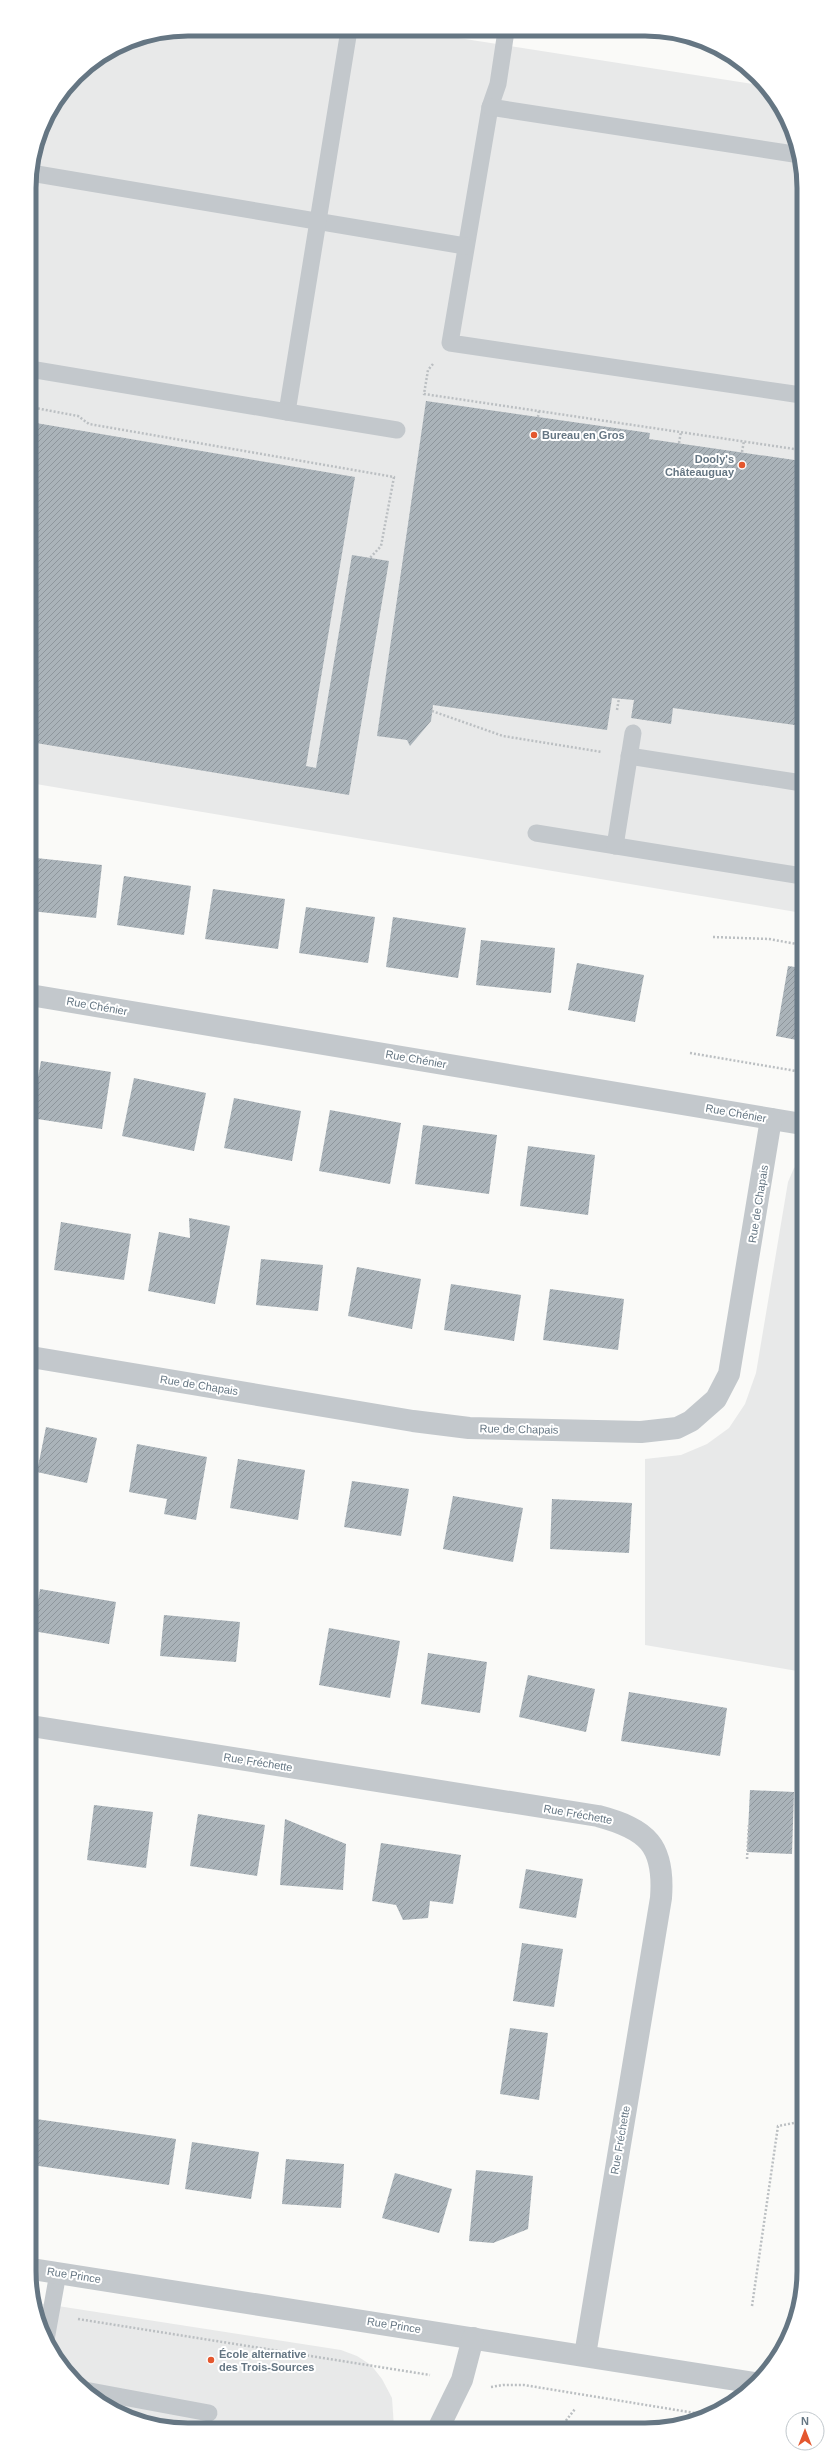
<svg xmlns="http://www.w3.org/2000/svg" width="833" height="2459" font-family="Helvetica,sans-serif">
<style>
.built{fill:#e8e9e9}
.building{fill:url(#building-hatch)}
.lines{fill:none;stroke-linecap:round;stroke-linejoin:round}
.path{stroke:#bbbfc2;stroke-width:2.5;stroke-dasharray:2 2;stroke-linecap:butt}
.service{stroke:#c3c8cc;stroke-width:17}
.minor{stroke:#c3c8cc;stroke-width:22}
.poi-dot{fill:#e4572e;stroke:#fff;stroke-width:1.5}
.labels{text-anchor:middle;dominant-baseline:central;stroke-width:4;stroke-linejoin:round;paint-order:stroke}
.poi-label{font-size:11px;font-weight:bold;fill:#657683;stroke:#fff;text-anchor:start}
.street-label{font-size:11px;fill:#657683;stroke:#fff}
.rim{fill:none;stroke:#657683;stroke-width:5}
</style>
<defs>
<pattern id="building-hatch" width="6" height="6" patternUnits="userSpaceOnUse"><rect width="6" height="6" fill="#aab3b9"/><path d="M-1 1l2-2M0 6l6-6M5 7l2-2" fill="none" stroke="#8e969c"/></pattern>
</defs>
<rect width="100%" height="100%" fill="#fafaf8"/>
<!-- built -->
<g class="built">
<polygon points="188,29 407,30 766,86 783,109 801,157 802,913 30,783 29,178 45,118 83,69 127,41"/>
<polygon points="802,1162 803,1672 645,1645 645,1459 681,1455 707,1444 729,1428 745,1404 756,1373 788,1182 794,1168"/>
<polygon points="32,2302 341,2350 357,2356 371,2365 382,2379 392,2398 394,2427 157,2427 118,2413 76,2384 50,2350"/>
</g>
<!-- building -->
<g class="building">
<polygon points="426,401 650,433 649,439 801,461 802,726 673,708 671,724 631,718 634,700 612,698 607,730 433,705 431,721 410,746 407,740 377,736"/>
<polygon points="30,422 355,477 306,766 316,768 352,555 389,561 349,795 30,742"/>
<polygon points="36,858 102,865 96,918 31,911"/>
<polygon points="124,876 191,886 184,935 117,925"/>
<polygon points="213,889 285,899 278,949 205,939"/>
<polygon points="306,907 375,917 368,963 299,953"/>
<polygon points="393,917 466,928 458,978 386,967"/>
<polygon points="481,940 555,948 551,993 476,985"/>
<polygon points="577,963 644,975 635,1022 568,1010"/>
<polygon points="788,966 802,968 802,1041 776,1036"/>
<polygon points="41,1061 111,1072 102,1129 31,1118"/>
<polygon points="134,1078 206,1093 194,1151 122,1136"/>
<polygon points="234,1098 301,1111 292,1161 224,1148"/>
<polygon points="330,1110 401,1123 390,1184 319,1171"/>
<polygon points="423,1125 497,1135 489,1194 415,1184"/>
<polygon points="528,1146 595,1155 588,1215 520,1206"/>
<polygon points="31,1217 33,1218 32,1231 31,1231"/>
<polygon points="189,1218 230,1226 215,1304 148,1291 159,1232 190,1238"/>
<polygon points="61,1222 131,1234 124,1280 54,1270"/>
<polygon points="261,1259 323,1265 318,1311 256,1305"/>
<polygon points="357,1267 421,1279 412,1329 348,1316"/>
<polygon points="451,1284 521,1295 514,1341 444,1330"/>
<polygon points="550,1289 624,1299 618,1350 543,1340"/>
<polygon points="46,1427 97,1438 87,1483 37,1472"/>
<polygon points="137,1444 207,1457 196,1520 164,1514 167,1499 129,1492"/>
<polygon points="238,1459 305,1470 298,1520 230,1508"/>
<polygon points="352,1481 409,1489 401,1536 344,1527"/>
<polygon points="453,1496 523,1508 513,1562 443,1549"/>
<polygon points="552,1499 632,1503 629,1553 550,1549"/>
<polygon points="40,1589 116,1602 109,1644 33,1631"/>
<polygon points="164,1615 240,1622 236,1662 160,1656"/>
<polygon points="329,1628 400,1641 390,1698 319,1685"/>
<polygon points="428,1653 487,1662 480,1713 421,1704"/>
<polygon points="528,1675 595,1689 586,1732 519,1717"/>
<polygon points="629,1692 727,1708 720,1756 621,1741"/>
<polygon points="750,1790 794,1792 792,1854 747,1852"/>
<polygon points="94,1805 153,1812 146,1868 87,1860"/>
<polygon points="198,1814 265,1825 257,1876 190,1866"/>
<polygon points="285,1819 346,1844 343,1890 280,1885"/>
<polygon points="381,1843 461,1855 453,1904 430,1901 428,1918 403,1920 396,1905 372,1901"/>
<polygon points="526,1869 583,1879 576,1918 519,1908"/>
<polygon points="522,1943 563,1949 554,2007 513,2001"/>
<polygon points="510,2028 548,2033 539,2100 500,2094"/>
<polygon points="36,2119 176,2139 169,2185 32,2165"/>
<polygon points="192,2142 259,2152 251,2199 185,2189"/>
<polygon points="286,2159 344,2164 341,2208 282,2204"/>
<polygon points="476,2170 533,2176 528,2229 493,2243 469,2241"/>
<polygon points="395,2173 452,2189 439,2233 382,2218"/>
</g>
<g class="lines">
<!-- path -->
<g class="path">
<polyline points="433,364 428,370 424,394 801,450"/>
<polyline points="30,407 78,416 89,424 394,477 381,546 370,558"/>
<polyline points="538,417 539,410"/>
<polyline points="679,443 681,432"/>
<polyline points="742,452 744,441"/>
<polyline points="797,461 801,436"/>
<polyline points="617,710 619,698"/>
<polyline points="432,711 503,736 602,752"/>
<polyline points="713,937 769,939 802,945"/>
<polyline points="690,1053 802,1072"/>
<polyline points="747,1859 749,1823"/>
<polyline points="798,2011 803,1979"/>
<polyline points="752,2306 778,2126 794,2123 803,2124"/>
<polyline points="78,2319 430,2375"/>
<polyline points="491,2387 503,2385 524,2385 707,2415"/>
<polyline points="561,2427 575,2409"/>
</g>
<!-- service -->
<g class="service">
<polyline points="506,31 498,84 490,107 450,343 801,395"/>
<polyline points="490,107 800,155"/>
<polyline points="31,173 465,246"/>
<polyline points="30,369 287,412 349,30"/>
<polyline points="287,412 397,430"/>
<polyline points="629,756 802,783"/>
<polyline points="536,833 802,876"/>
<polyline points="615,846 633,733"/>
<polyline points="46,2340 58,2273"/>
<polyline points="85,2390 209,2413"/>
</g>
<!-- minor -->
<g class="minor">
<polyline points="30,995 802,1124"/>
<polyline points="31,1357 413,1421 469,1428 641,1432 677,1428 691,1421 716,1399 729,1374 771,1119"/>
<path d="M31,1726L598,1816C647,1829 665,1845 661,1898L585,2355"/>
<polyline points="32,2269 755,2383"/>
<polyline points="439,2427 462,2380 473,2338"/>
</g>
</g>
<!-- markers -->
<g class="poi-dot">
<circle cx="534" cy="435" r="4"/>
<circle cx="742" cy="465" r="4"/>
<circle cx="211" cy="2360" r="4"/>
</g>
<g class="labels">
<!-- poi labels -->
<g class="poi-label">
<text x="542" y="435">Bureau en Gros</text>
<text x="734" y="459" text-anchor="end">Dooly's<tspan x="734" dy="13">Châteauguay</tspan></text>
<text x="219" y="2354">École alternative<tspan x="219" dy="13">des Trois-Sources</tspan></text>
</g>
<!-- street labels -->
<g class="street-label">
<text transform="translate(97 1006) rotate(10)">Rue Chénier</text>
<text transform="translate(416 1059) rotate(10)">Rue Chénier</text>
<text transform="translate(736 1113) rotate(10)">Rue Chénier</text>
<text transform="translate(758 1204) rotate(-81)">Rue de Chapais</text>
<text transform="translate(199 1385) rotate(9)">Rue de Chapais</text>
<text transform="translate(519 1429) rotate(1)">Rue de Chapais</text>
<text transform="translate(258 1762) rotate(9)">Rue Fréchette</text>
<text transform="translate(578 1814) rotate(10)">Rue Fréchette</text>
<text transform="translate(620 2140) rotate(-80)">Rue Fréchette</text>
<text transform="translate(74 2275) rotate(9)">Rue Prince</text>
<text transform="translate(394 2325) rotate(9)">Rue Prince</text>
</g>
</g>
<!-- crop -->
<path d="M0 0H833V2459H0ZM188 36H645A152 152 0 0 1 797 188V2271A152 152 0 0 1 645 2423H188A152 152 0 0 1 36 2271V188A152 152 0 0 1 188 36Z" fill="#fff" fill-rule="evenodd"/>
<path class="rim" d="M188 36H645A152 152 0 0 1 797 188V2271A152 152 0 0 1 645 2423H188A152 152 0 0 1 36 2271V188A152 152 0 0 1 188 36Z"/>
<!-- north arrow -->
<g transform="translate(805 2431)"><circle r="19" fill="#ffffff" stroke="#c1c8cd"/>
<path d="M0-3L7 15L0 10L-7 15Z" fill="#e4572e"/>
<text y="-6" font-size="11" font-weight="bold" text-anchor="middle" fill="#657683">N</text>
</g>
</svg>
